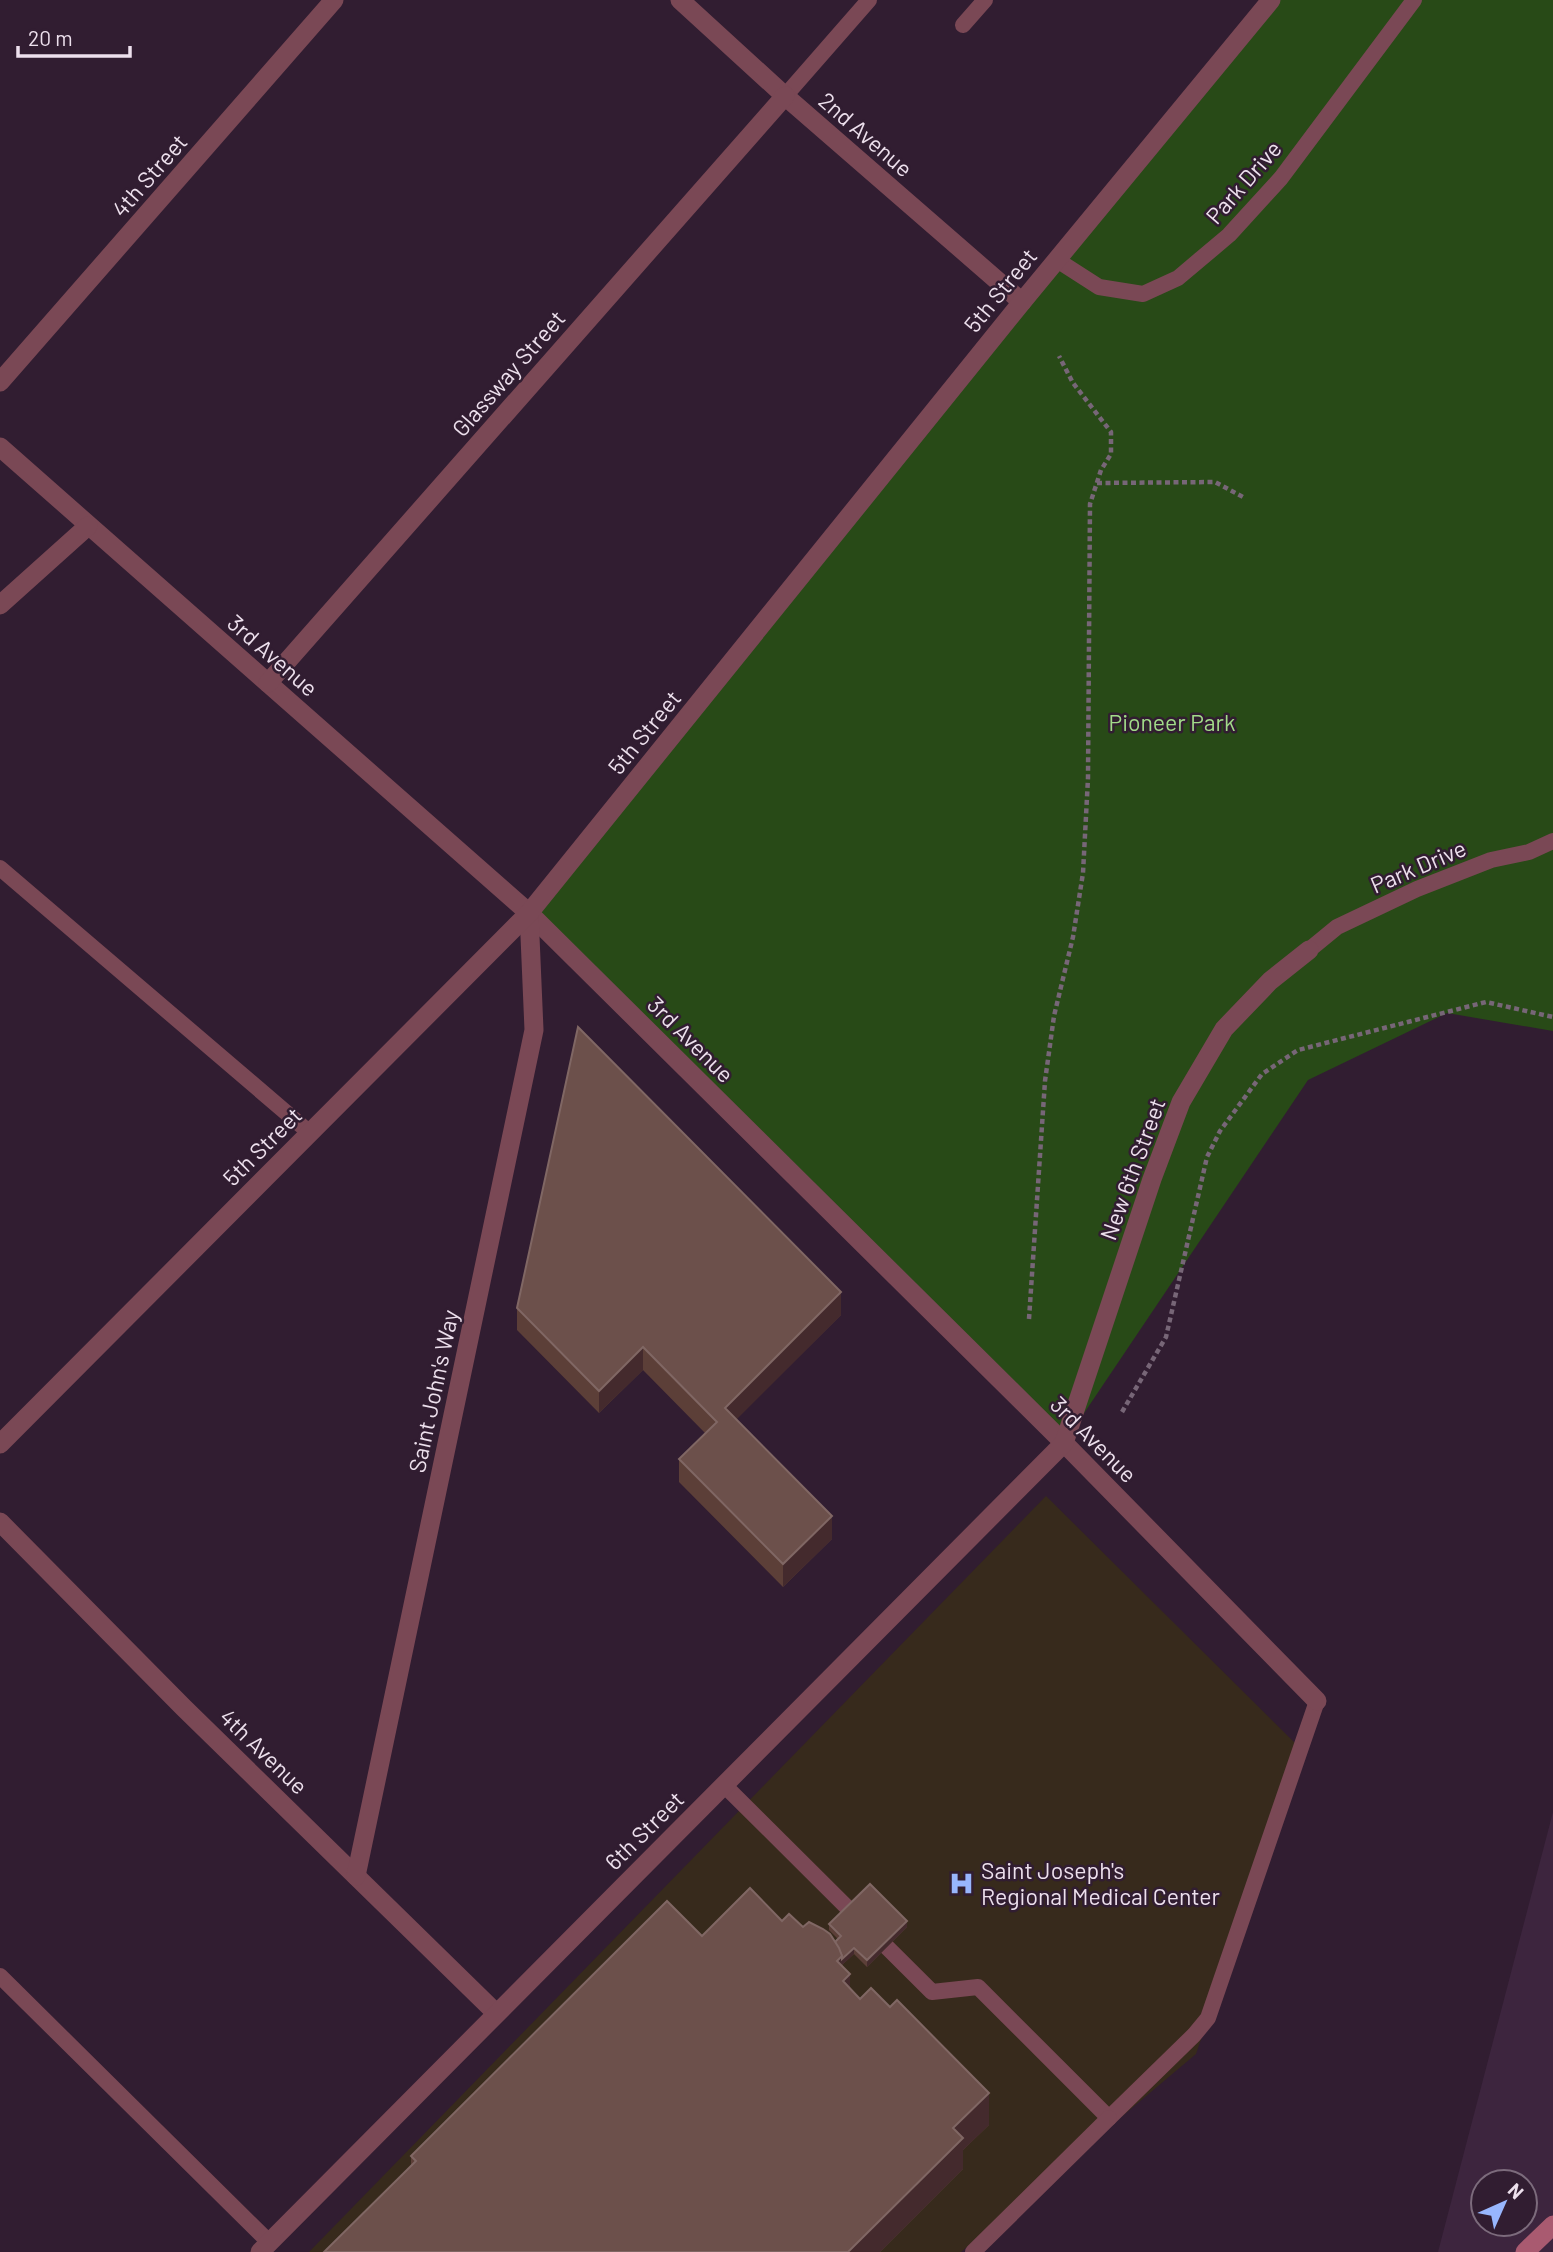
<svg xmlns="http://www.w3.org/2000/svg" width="1553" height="2252" font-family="Barlow,sans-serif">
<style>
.built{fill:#3d253e;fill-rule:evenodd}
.medical{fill:#372a1c}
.green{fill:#284a17}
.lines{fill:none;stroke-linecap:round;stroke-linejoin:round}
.path{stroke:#767;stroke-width:4.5;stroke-dasharray:5 3.5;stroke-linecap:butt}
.service{stroke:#7a4855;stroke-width:16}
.minor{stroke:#7a4855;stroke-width:19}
.tertiary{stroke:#7a4855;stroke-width:19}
.secondary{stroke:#a95a70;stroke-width:19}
.wall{fill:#5c3f38}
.shaded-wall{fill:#442a2d}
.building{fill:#6c504b;stroke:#806764;stroke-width:2}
.labels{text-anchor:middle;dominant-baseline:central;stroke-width:5;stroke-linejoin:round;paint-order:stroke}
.street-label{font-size:23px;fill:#ede0ed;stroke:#311d31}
.park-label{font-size:23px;fill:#a2db89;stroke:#311d31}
.poi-label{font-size:23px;fill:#ede0ed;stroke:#311d31;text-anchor:start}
</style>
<rect width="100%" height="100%" fill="#311d31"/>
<!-- built -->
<path class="built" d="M1553,1812V2252H1438ZM1483,2182H1525V2224H1483Z"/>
<!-- medical -->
<polygon class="medical" points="1046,1496 1301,1749 1196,2054 961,2252 309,2252"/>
<!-- green -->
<polygon class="green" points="1271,0 1553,0 1553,1031 1447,1013 1308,1080 1064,1443 529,913"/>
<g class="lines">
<!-- path -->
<g class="path">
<polyline points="1097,483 1215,482 1243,497"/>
<polyline points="1029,1319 1045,1081 1054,1016 1073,937 1083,873 1088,778 1090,504 1101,470 1111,454 1111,432 1073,383 1059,356"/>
<polyline points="1122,1412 1166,1337 1207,1157 1220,1131 1262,1074 1298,1050 1486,1002 1553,1017"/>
</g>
<!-- service -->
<g class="service">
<polyline points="963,25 985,0"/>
<polyline points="785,96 869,0"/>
<polyline points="1057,260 1099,287 1143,294 1178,278 1229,235 1281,178 1414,0"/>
<polyline points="0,868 310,1133"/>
<polyline points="1309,950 1337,927 1417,889 1491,860 1529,852 1553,841"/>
<polyline points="724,1785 932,1992 978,1987 1109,2118 1194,2035 1208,2018 1317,1701"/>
<polyline points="0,1976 270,2243"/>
<polyline points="973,2252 1109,2118"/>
</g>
<!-- minor -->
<g class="minor">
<polyline points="680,0 785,96 1022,302"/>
<polyline points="0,382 334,0"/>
<polyline points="0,447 529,913 1064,1443 1317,1701"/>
<polyline points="0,605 88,526"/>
<polyline points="268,683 785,96"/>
<polyline points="0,1522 184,1708 496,2013"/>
<polyline points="356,1876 534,1030 529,913"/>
<polyline points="260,2252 1064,1443 1152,1179 1181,1102 1224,1029 1270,981 1309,950"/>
</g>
<!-- tertiary -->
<polyline class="tertiary" points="0,1444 529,913 1022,302 1271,0"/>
<!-- secondary -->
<polyline class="secondary" points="1525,2252 1553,2225"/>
</g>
<!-- wall -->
<g class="wall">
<polygon points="517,1308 841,1315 736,1419 832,1539 783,1587 679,1482 679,1459 705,1433 643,1370 599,1413 517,1330"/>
<polygon points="782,1921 803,1927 835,1942 838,1939 829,1930 829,1924 907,1927 867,1967 854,1954 842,1965 850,1989 989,2125 963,2150 963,2169 880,2252 324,2252 411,2166 411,2156 702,1936"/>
</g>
<!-- shaded-wall -->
<g class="shaded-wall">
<polygon points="841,1292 841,1315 725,1431 725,1408"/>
<polygon points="643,1347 643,1370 599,1413 599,1391"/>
<polygon points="832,1516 832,1539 783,1587 783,1564"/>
<polygon points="907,1921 907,1927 867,1967 867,1960"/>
<polygon points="854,1948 854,1954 842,1965 842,1987 837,1961"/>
<polygon points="850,1974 850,2006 843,1981"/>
<polygon points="989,2093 989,2125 963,2150 963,2169 880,2252 848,2252 953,2128"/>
</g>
<!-- building -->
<g class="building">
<polygon points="578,1027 841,1292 725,1408 832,1516 783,1564 679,1459 717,1422 643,1347 599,1391 517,1308"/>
<polygon points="870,1884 907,1921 867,1960 854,1948 842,1959 842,1956 835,1942 841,1936 829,1924"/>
<polygon points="750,1888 782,1921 789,1914 803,1927 809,1922 823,1929 830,1934 839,1948 842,1956 837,1961 850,1974 843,1981 860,1999 871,1988 890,2007 897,2000 989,2093 953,2128 963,2138 848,2252 324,2252 416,2161 411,2156 667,1901 702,1936"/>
</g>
<!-- icons -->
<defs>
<symbol id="hospital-bare" viewBox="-9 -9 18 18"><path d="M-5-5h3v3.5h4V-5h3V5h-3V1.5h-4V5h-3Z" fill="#98b6fd" stroke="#311d31" stroke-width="2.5" paint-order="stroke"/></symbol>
</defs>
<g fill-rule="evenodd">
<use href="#hospital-bare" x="944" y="1866" width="35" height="35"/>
</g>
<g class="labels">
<!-- street labels -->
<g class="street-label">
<text transform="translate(866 134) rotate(41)">2nd Avenue</text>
<text transform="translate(149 175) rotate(-49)">4th Street</text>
<text transform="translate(1243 182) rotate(-49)">Park Drive</text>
<text transform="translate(1000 290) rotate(-51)">5th Street</text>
<text transform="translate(508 373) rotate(-49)">Glassway Street</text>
<text transform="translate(273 655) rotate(41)">3rd Avenue</text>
<text transform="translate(644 732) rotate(-51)">5th Street</text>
<text transform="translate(1418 866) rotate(-23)">Park Drive</text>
<text transform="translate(691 1039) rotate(45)">3rd Avenue</text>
<text transform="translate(262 1146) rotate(-45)">5th Street</text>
<text transform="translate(1132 1169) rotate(-70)">New 6th Street</text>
<text transform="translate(433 1391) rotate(-78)">Saint John's Way</text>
<text transform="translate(1094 1439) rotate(45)">3rd Avenue</text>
<text transform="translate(264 1751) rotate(44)">4th Avenue</text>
<text transform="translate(644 1830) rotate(-45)">6th Street</text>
</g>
<!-- park labels -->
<g class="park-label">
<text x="1172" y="722">Pioneer Park</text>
</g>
<!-- poi labels -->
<g class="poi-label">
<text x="981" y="1870">Saint Joseph's<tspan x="981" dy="26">Regional Medical Center</tspan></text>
</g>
</g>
<!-- north arrow -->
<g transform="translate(1504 2203) rotate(45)"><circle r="33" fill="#311d31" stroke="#7c6b7c" stroke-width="2"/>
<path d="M0-5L12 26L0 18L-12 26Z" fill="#98b6fd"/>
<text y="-10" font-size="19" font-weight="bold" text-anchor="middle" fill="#ede0ed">N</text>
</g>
<!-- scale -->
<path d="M18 46v10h112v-10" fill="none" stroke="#ede0ed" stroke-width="3.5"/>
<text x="28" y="46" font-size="21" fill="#ede0ed" stroke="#311d31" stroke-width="5" paint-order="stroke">20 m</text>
</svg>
